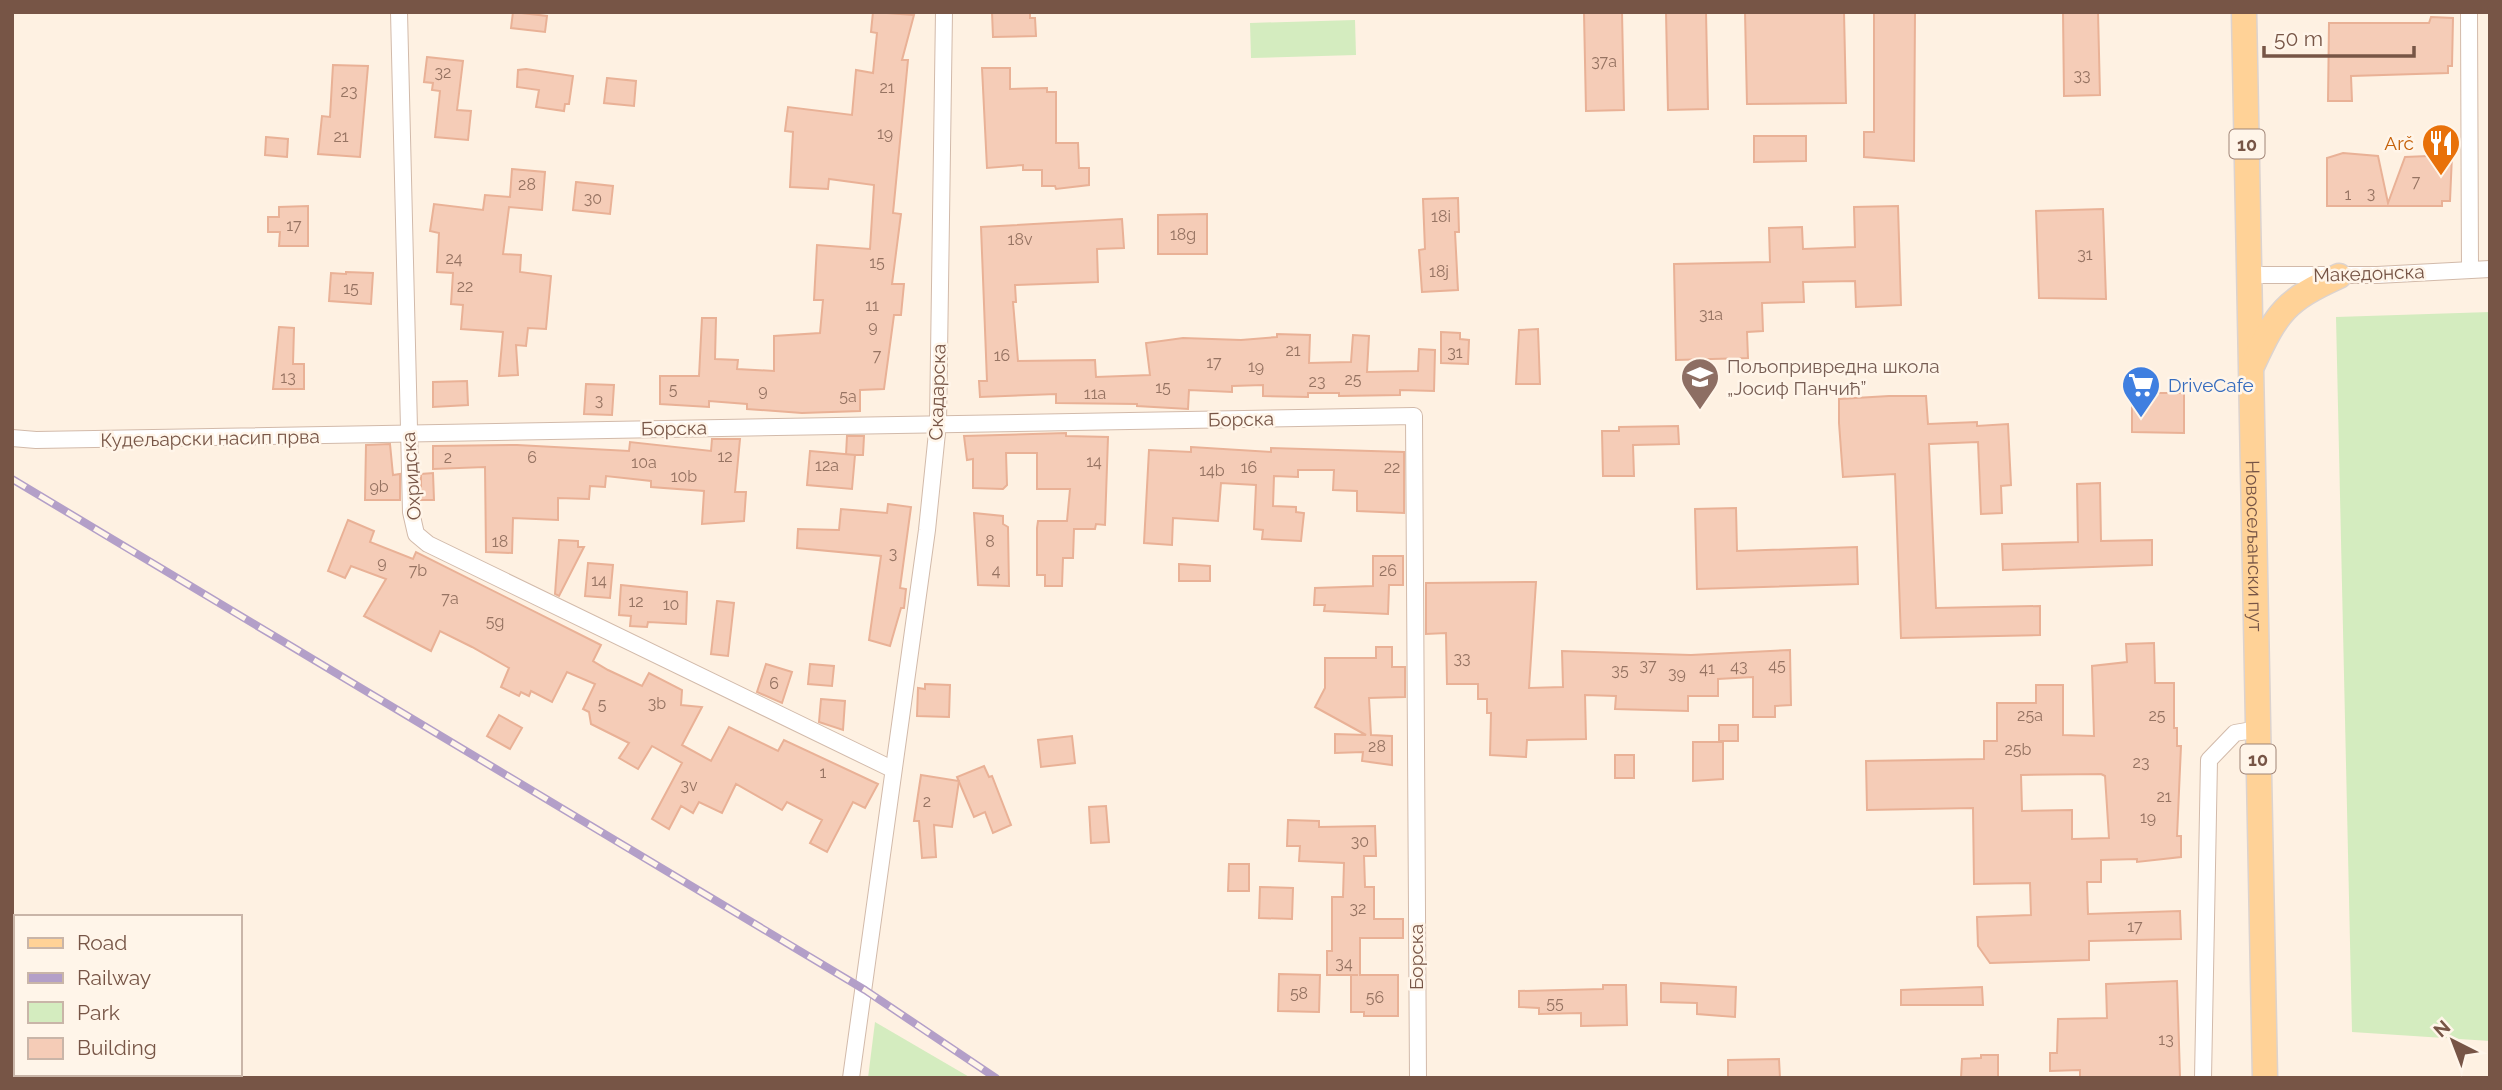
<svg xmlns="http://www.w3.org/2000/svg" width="2502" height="1090" font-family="Raleway,sans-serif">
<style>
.green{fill:#d4ecbf}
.building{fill:#f5ccb7;stroke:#e9b196;stroke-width:2;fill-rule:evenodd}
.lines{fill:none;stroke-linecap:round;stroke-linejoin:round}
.minor-casing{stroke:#d2baaa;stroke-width:18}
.primary-casing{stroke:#dcd3cf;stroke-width:27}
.minor{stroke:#fff;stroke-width:16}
.primary{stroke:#ffd297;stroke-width:24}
.rail-casing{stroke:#b39fc8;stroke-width:8}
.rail{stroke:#fff5e9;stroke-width:5;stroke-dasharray:16;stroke-linecap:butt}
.labels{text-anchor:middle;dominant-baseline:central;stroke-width:5;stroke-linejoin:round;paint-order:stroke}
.number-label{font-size:16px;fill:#967362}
.shield{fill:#fff5e9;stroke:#a08577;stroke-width:2}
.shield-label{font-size:18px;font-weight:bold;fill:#775546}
.food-label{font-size:19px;fill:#c56008;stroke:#fff5e9;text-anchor:end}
.street-label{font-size:19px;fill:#775546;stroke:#fff5e9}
.education-label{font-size:19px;fill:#785e54;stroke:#fff5e9;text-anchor:start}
.shop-label{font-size:19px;fill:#366cbe;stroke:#fff5e9;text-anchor:start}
</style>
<rect width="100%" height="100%" fill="#fef1e2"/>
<!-- green -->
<g class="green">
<polygon points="1355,20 1356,55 1251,58 1250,23"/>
<polygon points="2490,312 2490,1041 2352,1032 2336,317"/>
<polygon points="875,1022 971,1078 868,1078"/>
</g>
<!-- building -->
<g class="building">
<polygon points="513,12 547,16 545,32 511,28"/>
<polygon points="873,12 914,15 902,60 908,60 893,213 901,214 892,284 904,284 901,315 894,315 884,389 860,390 860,411 802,413 747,409 747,404 709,401 709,407 660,404 660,376 699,376 702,318 716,318 715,359 738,360 737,369 774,371 774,336 820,333 823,300 814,300 817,245 870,249 874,185 829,179 828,189 790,187 793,132 785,131 788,107 852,115 856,70 873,73 877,33 871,32"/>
<polygon points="992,12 1030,12 1030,18 1035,18 1036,36 993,37"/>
<polygon points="1584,12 1622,12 1624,110 1586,111"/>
<polygon points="1666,12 1706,12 1708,109 1668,110"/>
<polygon points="1745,12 1844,12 1846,103 1747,104"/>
<polygon points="1874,12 1915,12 1914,161 1864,157 1864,132 1874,132"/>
<polygon points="2063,12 2098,12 2100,95 2064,96"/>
<polygon points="2431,17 2453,18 2452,66 2448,66 2448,73 2351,76 2352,101 2328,101 2329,23 2429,23"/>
<polygon points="427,57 463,61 457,110 471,111 468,140 435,137 440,91 432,90 433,83 424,82"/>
<polygon points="333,65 368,66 360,157 318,154 322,116 330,117"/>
<polygon points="982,68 1010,68 1010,89 1047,88 1047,92 1056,92 1056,143 1078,143 1079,168 1089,168 1089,185 1056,189 1055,186 1042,186 1042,170 1023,170 1023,165 987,168"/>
<polygon points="526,69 573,76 569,104 565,104 564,111 536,107 539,90 517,87 518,70"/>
<polygon points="607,78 636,81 634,106 604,103"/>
<polygon points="1754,136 1806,136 1806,161 1754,162"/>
<polygon points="266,137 288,139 287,157 265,155"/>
<polygon points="2343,153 2378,156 2388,203 2405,157 2452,155 2450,201 2442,201 2442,206 2327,206 2327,158"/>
<polygon points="512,169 545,172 542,210 509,207 503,254 521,255 520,272 551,276 546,329 528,328 526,346 516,345 518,375 499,376 503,332 461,329 463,305 451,304 453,273 437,272 439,233 430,231 434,204 483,210 485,195 510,197"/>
<polygon points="576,182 613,186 610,214 573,210"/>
<polygon points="1458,198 1459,232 1455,232 1458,290 1422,292 1419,250 1425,249 1423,199"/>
<polygon points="308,206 308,246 279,246 280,232 268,232 268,217 279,217 279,207"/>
<polygon points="1898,206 1901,305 1856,307 1855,281 1803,282 1804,302 1762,303 1763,331 1747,332 1748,358 1676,360 1674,264 1770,262 1769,228 1802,227 1803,249 1855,247 1854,207"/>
<polygon points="2103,209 2106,299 2039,298 2036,211"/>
<polygon points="1207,214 1207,254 1158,254 1158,215"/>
<polygon points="1122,219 1124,248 1097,249 1098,282 1015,285 1016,302 1013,302 1018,361 1095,360 1096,377 1150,375 1146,343 1183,338 1241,340 1277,337 1277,334 1310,335 1309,363 1351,362 1353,335 1369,336 1367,372 1418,371 1419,349 1435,350 1434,391 1400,390 1400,395 1339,396 1339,393 1308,393 1308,397 1263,396 1263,385 1232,386 1232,392 1189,390 1188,409 1137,406 1137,404 1056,403 1056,394 980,397 979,381 987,381 981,227"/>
<polygon points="346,272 373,273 371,304 329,301 331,273 346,274"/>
<polygon points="279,327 294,328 293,364 304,364 304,389 273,389"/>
<polygon points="1538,329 1540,384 1516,384 1519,330"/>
<polygon points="1441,332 1460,333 1460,339 1469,340 1468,364 1441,363"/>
<polygon points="467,381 468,405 433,407 433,382"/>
<polygon points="586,384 614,385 612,415 584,414"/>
<polygon points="2150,393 2184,393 2184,433 2132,432 2132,406 2150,406"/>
<polygon points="1889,396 1926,396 1928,424 1977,422 1977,426 2008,424 2011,485 2001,486 2002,513 1981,514 1978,442 1929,444 1936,608 2040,606 2040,635 1901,638 1895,474 1843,477 1839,423 1839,399"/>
<polygon points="1678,426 1679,444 1633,445 1634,476 1603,476 1602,431 1619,431 1619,427"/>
<polygon points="1066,433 1066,436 1108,437 1105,525 1096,524 1095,529 1074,529 1073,558 1063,558 1062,586 1045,586 1045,575 1037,575 1037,528 1038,521 1067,521 1070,489 1037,489 1037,453 1006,453 1007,485 1003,489 973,488 973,459 967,460 964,436"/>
<polygon points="847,436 864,436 863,455 846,455"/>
<polygon points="712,439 740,439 735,492 746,492 744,521 702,524 704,491 651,487 651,481 606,476 605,487 590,486 589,499 558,498 558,520 513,518 512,553 486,552 485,467 433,469 433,446 517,445 629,451 630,442 711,451"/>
<polygon points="390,444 393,475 400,474 400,500 365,500 366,445"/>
<polygon points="1191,447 1271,452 1271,448 1404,452 1404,513 1357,511 1357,491 1333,490 1334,470 1298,470 1298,477 1274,476 1273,506 1296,507 1296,512 1304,513 1301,541 1262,539 1263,530 1254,529 1256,485 1221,483 1218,521 1173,518 1172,545 1144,543 1149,450 1191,452"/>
<polygon points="810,451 855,455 852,489 807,485"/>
<polygon points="433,473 434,500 421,500 421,474"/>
<polygon points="2100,483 2101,541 2152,540 2152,565 2003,570 2002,544 2078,542 2077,484"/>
<polygon points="888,504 911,507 900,588 906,589 904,608 901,608 890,646 869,640 881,556 797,548 798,529 839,530 841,509 887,513"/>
<polygon points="1736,508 1737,551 1857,547 1858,584 1697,589 1695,509"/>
<polygon points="974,513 1003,516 1003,524 1008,527 1009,586 978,585"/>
<polygon points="348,520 374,531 370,542 413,559 416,552 601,645 593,661 608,670 642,686 649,673 682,690 681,705 702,707 682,745 711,761 729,727 778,751 784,740 878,784 865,808 853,802 827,852 810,843 822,820 787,802 782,810 736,784 722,813 699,802 693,813 681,806 669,829 652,819 682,763 652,746 638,769 619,758 629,743 591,724 589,712 583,709 595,684 567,672 552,702 531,691 529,696 521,692 519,696 501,687 509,668 472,647 440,631 431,651 364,616 386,579 351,566 345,578 328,571"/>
<polygon points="559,540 578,541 578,547 584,547 559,596 555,594"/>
<polygon points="1373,556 1403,556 1403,585 1389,585 1388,614 1324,611 1325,605 1314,605 1315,588 1373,586"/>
<polygon points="588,563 613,565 610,598 585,596"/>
<polygon points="1179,564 1210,566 1210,581 1179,581"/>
<polygon points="1536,582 1529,688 1563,687 1562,651 1691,655 1790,650 1791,705 1775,706 1775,717 1753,717 1753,677 1718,679 1718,696 1688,696 1688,711 1615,709 1616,696 1585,695 1586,739 1527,740 1526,757 1490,755 1491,713 1487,713 1487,699 1478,699 1478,684 1447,684 1446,633 1426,634 1426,583"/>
<polygon points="621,585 687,592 686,624 648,622 647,627 630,626 631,616 619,615"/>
<polygon points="717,601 734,603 728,656 711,654"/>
<path d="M2154,643L2155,683H2174V728H2177V746H2181L2177,836H2181V857L2137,862V859L2101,860V882H2087L2088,914L2180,911L2181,939L2089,941V960L1990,963L1978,946L1977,917L2031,915L2030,883L1974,884L1973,808L1867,810L1866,761L1984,759V741H1997V703H2036V685H2063V735L2094,736L2092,666L2127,662L2126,644ZM2101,774L2105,776L2109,838L2072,839V810L2022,811L2021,775Z"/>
<polygon points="1376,647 1392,647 1392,667 1405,667 1405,697 1369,698 1371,735 1392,736 1392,765 1362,761 1363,752 1335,753 1335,734 1366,735 1315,707 1325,688 1325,658 1376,658"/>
<polygon points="766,664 792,672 782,703 757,692"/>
<polygon points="810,664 834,666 832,686 808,684"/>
<polygon points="925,684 950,685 949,717 917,716 918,688 925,689"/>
<polygon points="821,699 845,701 843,730 819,722"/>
<polygon points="499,715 522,728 510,749 487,736"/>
<rect x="1719" y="725" width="19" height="16"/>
<polygon points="1072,736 1075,763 1041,767 1038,740"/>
<polygon points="1693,742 1723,742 1723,779 1693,781"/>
<rect x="1615" y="755" width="19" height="23"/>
<polygon points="984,766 989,777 992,776 1011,825 993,833 985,812 974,817 957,777"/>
<polygon points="921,775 959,781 952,827 934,825 936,857 922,858 919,821 914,821"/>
<polygon points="1106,806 1109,842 1091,843 1089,807"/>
<polygon points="1288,820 1319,821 1319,827 1375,826 1376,856 1364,856 1365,887 1374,887 1374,919 1403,919 1403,938 1360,938 1360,975 1398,975 1398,1016 1364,1016 1364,1012 1351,1012 1351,975 1358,975 1327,975 1327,951 1332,951 1332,897 1343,897 1344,863 1299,861 1300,846 1287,846"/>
<polygon points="1229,864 1249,864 1249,891 1228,891"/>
<polygon points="1260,887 1293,888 1292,919 1259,918"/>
<polygon points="1279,974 1320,975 1319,1012 1278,1011"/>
<polygon points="2177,981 2180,1077 2080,1078 2080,1070 2050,1071 2050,1053 2057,1053 2058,1019 2107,1018 2106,984"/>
<polygon points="1661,983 1736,987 1735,1017 1697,1014 1697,1003 1661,1002"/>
<polygon points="1603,985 1626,985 1627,1025 1581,1026 1581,1013 1539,1014 1539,1008 1519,1007 1519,991 1603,989"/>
<polygon points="1982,987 1983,1005 1901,1005 1901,990"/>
<polygon points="1981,1055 1998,1055 1998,1078 1961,1078 1962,1059 1981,1058"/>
<polygon points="1779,1059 1780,1078 1728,1078 1728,1060"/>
</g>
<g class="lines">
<defs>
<g id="minor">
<polyline points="399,12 411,512 416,534 428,544 892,769"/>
<polyline points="2469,12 2470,269"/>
<polyline points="2249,275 2377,275 2490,269"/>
<polyline points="12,438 36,440 1414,416 1418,1078"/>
<polyline points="851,1078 927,530 938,423 944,12"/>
<polyline points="2203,1078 2209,760 2235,733 2258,729"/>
</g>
<g id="primary">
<path id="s1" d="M2244,12L2265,1078"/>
<path d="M2253,364C2277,312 2286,300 2339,276"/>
</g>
</defs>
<!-- minor casing -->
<use href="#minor" class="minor-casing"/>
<!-- primary casing -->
<use href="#primary" class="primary-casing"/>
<!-- minor -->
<use href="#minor" class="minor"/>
<!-- primary -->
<use href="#primary" class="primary"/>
<defs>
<polyline id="rail" points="12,479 865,990 996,1078"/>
</defs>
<!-- rail casing -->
<use href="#rail" class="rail-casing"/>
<!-- rail -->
<use href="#rail" class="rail"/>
</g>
<!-- icons -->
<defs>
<symbol id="restaurant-pin" viewBox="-11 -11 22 30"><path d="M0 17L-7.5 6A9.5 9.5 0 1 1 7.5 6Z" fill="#e8710a" stroke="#fff5e9"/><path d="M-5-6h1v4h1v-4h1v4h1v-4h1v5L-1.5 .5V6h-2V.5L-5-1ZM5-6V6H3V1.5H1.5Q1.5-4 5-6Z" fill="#fff"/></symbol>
<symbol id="school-pin" viewBox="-11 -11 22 30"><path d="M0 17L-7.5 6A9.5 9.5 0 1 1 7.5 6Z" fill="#8d6e63" stroke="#fff5e9"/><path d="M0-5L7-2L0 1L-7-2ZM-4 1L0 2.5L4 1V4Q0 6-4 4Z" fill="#fff"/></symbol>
<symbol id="supermarket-pin" viewBox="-11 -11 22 30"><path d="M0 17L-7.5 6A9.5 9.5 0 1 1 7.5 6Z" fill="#3f7fe0" stroke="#fff5e9"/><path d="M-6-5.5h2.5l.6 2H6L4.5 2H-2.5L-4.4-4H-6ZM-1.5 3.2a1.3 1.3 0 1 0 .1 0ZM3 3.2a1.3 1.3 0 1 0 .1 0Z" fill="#fff"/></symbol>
</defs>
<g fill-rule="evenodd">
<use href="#restaurant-pin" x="2419" y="121" width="44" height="60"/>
<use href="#school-pin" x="1678" y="355" width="44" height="60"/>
<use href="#supermarket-pin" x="2119" y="363" width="44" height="60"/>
</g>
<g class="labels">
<!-- number labels -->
<g class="number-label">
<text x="1604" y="61">37a</text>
<text x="443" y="72">32</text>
<text x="2082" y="75">33</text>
<text x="887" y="87">21</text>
<text x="349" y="91">23</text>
<text x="885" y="133">19</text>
<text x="341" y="136">21</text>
<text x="2416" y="181">7</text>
<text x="527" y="184">28</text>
<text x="2371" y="193">3</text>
<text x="2348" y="194">1</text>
<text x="593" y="198">30</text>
<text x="1441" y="216">18i</text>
<text x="294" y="225">17</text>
<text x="1183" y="234">18g</text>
<text x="1020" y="239">18v</text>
<text x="2085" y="254">31</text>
<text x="454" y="258">24</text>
<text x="877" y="262">15</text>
<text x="1439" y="271">18j</text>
<text x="465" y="286">22</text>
<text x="351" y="288">15</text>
<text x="872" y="305">11</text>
<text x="1711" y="314">31a</text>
<text x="873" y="326">9</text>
<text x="1293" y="350">21</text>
<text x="1455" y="352">31</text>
<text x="877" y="355">7</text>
<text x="1002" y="355">16</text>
<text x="1214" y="362">17</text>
<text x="1256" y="366">19</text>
<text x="288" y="377">13</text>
<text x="1353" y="379">25</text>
<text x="1317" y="381">23</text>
<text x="1163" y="387">15</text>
<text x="673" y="389">5</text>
<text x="763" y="390">9</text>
<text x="1095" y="393">11a</text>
<text x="848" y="396">5a</text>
<text x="599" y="400">3</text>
<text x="725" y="456">12</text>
<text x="448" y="457">2</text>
<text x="532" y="457">6</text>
<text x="1094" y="461">14</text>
<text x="644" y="462">10a</text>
<text x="827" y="465">12a</text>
<text x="1249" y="467">16</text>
<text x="1392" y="467">22</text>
<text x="1212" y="470">14b</text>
<text x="684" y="476">10b</text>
<text x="379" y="486">9b</text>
<text x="500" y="541">18</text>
<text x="990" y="541">8</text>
<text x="893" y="553">3</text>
<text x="382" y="562">9</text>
<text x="418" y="570">7b</text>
<text x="996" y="570">4</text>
<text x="1388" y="570">26</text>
<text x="599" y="580">14</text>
<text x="450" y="598">7a</text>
<text x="636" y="601">12</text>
<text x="671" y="604">10</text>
<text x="495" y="621">5g</text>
<text x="1462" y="658">33</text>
<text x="1648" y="665">37</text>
<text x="1777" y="665">45</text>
<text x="1739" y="666">43</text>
<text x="1707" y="668">41</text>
<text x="1620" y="670">35</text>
<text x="1677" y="673">39</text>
<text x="774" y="683">6</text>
<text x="657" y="703">3b</text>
<text x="602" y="704">5</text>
<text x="2030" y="715">25a</text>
<text x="2157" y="715">25</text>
<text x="1377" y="746">28</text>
<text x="2018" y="749">25b</text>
<text x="2141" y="762">23</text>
<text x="823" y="772">1</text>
<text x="689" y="785">3v</text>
<text x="2164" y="796">21</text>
<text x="927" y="801">2</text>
<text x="2148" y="817">19</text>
<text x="1360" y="841">30</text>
<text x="1358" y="908">32</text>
<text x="2135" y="926">17</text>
<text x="1344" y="963">34</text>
<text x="1299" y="993">58</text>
<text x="1375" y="997">56</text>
<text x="1555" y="1003">55</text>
<text x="2166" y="1039">13</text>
</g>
<!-- shield labels -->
<g class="shield">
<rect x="2229.5" y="129.5" width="35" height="29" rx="5"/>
<rect x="2240.5" y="744.5" width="35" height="29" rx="5"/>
</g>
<g class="shield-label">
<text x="2247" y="144">10</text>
<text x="2258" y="759">10</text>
</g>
<!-- food labels -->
<g class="food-label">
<text x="2414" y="143">Arč</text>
</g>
<!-- street labels -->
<g class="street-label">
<text transform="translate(2369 273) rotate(-2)">Македонска</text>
<text transform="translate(937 392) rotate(-88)">Скадарска</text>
<text transform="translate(1241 419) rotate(-1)">Борска</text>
<text transform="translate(674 428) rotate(-1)">Борска</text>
<text transform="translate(210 438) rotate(-1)">Кудељарски насип прва</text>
<text transform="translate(411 476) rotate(-94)">Охридска</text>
<text stroke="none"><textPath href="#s1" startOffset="534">Новосељански пут</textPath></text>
<text transform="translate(1416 957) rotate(-90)">Борска</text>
</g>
<!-- education labels -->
<g class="education-label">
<text x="1727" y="366">Пољопривредна школа<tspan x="1727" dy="22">„Јосиф Панчић”</tspan></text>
</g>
<!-- shop labels -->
<g class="shop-label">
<text x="2168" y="385">DriveCafe</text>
</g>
</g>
<!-- border -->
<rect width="2502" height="1090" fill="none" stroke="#775546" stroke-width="28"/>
<!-- legend -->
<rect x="14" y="915" width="228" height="161" fill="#fff5e9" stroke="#c9b5a8" stroke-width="2"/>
<rect x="28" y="938" width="35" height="10" fill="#ffd297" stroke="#c9b5a8" stroke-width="2"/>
<text x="77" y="950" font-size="21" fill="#775546">Road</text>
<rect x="28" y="973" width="35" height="10" fill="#b39fc8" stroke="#c9b5a8" stroke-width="2"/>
<text x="77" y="985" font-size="21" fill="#775546">Railway</text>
<rect x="28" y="1002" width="35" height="21" fill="#d4ecbf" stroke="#c9b5a8" stroke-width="2"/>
<text x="77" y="1020" font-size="21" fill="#775546">Park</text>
<rect x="28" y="1038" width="35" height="21" fill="#f5ccb7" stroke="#c9b5a8" stroke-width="2"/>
<text x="77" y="1055" font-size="21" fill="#775546">Building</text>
<!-- north arrow -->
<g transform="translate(2453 1041) rotate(318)" stroke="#fff5e9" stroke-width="5" paint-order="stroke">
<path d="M0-5L12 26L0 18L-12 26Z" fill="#775546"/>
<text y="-10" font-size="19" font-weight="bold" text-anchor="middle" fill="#775546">N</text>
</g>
<!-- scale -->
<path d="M2264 46v10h150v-10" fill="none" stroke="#775546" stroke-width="3.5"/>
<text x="2274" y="46" font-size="21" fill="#775546" stroke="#fff5e9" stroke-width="5" paint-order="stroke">50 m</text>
</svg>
